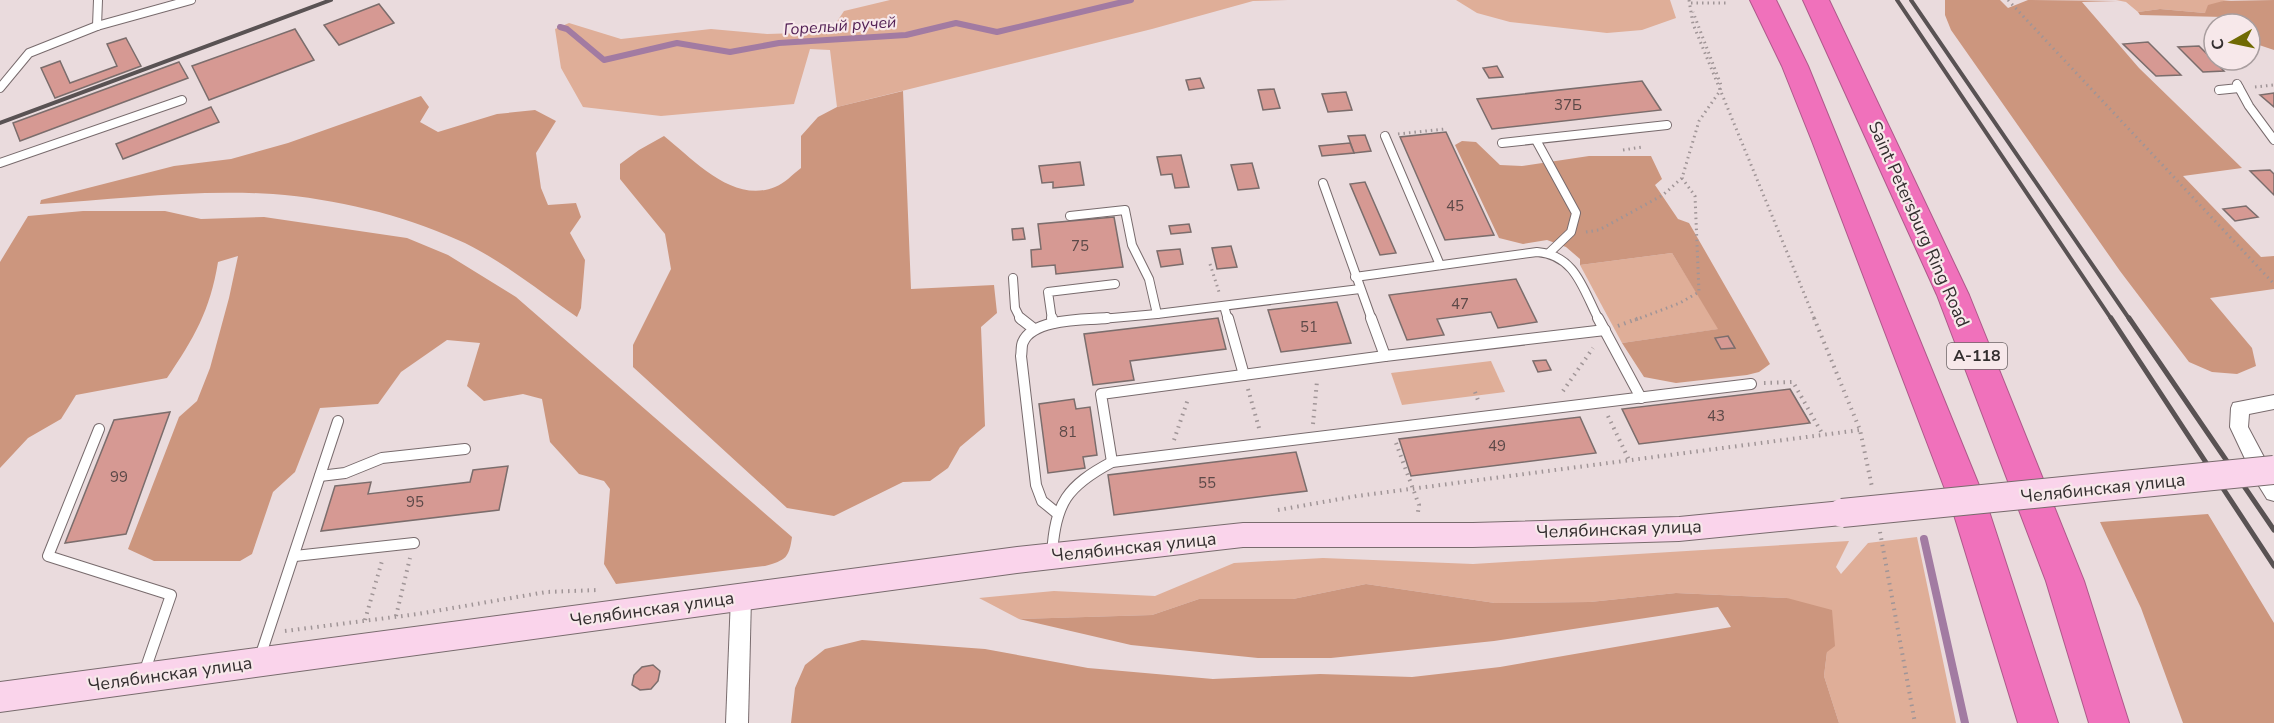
<svg xmlns="http://www.w3.org/2000/svg" width="2274" height="723" font-family="'Nunito Sans',sans-serif">
<style>
.green{fill:#dfae98}
.forest{fill:#cc967e}
.lines{fill:none;stroke-linecap:round;stroke-linejoin:round}
.stream-far1{stroke:#a27ba2;stroke-width:6}
.stream{stroke:#a27ba2;stroke-width:8}
.building{fill:#d69993;stroke:#7b6d6c;stroke-width:1.5}
.lane-far1-casing{stroke:#786b6d;stroke-width:10}
.lane-casing{stroke:#786b6d;stroke-width:12}
.street-casing{stroke:#786b6d;stroke-width:2}
.secondary-casing{stroke:#786b6d;stroke-width:2}
.highway-casing{stroke:#ae5a8a;stroke-width:2}
.path-far1{stroke:#a09597;stroke-width:3;stroke-dasharray:1.5 4;stroke-linecap:butt}
.path{stroke:#a09597;stroke-width:4;stroke-dasharray:1.5 5;stroke-linecap:butt}
.lane-far1{stroke:#fff;stroke-width:8}
.lane{stroke:#fff;stroke-width:10}
.street{fill:#fff;fill-rule:evenodd}
.secondary{fill:#fad4eb;fill-rule:evenodd}
.highway{fill:#f071bb;fill-rule:evenodd}
.rail-far1{stroke:#595253;stroke-width:4}
.rail{stroke:#595253;stroke-width:5}
.secondary-bridge-casing{stroke:#786b6d;stroke-width:30;stroke-linecap:butt}
.secondary-bridge{stroke:#fad4eb;stroke-width:28}
.labels{text-anchor:middle;dominant-baseline:central;stroke-width:4.5;stroke-linejoin:round;paint-order:stroke}
.number-label{font-size:15px;fill:#5c4948}
.far-water-label{font-size:16px;font-style:italic;fill:#542256;stroke:#f7e8ea}
.shield{fill:#f7e8ea;stroke:#6e6667;stroke-width:1.5}
.shield-label{font-size:16px;font-weight:bold;fill:#332e2f}
.street-label{font-size:18px;fill:#332e2f;stroke:#f7e8ea}
</style>
<rect width="100%" height="100%" fill="#eadbdd"/>
<!-- green -->
<g class="green">
<polygon points="890,0 1288,0 1253,1 1152,29 837,107 830,50 810,49 794,104 661,116 583,107 561,68 555,29 569,23 621,39 711,29 767,34 830,32 844,11"/>
<polygon points="1456,0 1670,0 1676,18 1642,30 1607,33 1510,22 1477,13"/>
<polygon points="2116,0 2231,0 2223,1 2205,13 2160,9 2138,12 2126,2"/>
<polygon points="1672,253 1719,329 1622,343 1580,265"/>
<polygon points="1491,361 1505,392 1402,405 1391,373"/>
<polygon points="1917,537 1956,723 1839,723 1824,676 1827,652 1787,598 1676,593 1590,602 1495,603 1366,584 1293,599 1199,599 1152,615 1019,619 979,598 1054,591 1155,596 1234,563 1323,558 1473,564 1849,541 1836,567 1841,574 1868,543"/>
</g>
<!-- forest -->
<g class="forest">
<polygon points="1945,0 2000,0 2008,8 2028,0 2118,1 2082,2 2139,68 2242,168 2183,176 2261,257 2274,256 2274,289 2210,298 2252,348 2256,366 2237,374 2212,372 2189,362 2120,271 1951,30 1945,15"/>
<polygon points="2274,0 2274,50 2250,42 2250,24 2231,24 2224,17 2140,15 2138,12 2160,9 2205,13 2208,5 2223,1"/>
<path d="M903,91L911,289L994,285L997,313L981,327L985,426L960,447L948,468L930,481L903,482L834,516L787,508L633,367V345L671,269L665,234L620,179V164L639,150L664,136C694,160 733,204 775,187C784,184 793,174 801,168V136L818,117L837,107Z"/>
<path d="M421,96L429,107L420,122L438,132L497,114L535,110L556,121L536,153L541,188L548,205L576,203L581,217L570,233L585,260L581,308L577,317C542,293 496,256 458,240C400,214 336,199 273,194C196,189 117,199 40,204L41,200L174,166L231,159L288,143Z"/>
<polygon points="1462,141 1476,142 1500,165 1522,166 1589,156 1651,156 1662,179 1655,185 1678,219 1689,223 1770,364 1759,372 1747,375 1676,383 1644,377 1622,343 1718,329 1672,253 1580,265 1580,259 1566,247 1547,240 1523,244 1499,238 1455,145"/>
<path d="M83,211H165L201,219L264,217L407,238L448,255L516,297L792,537C789,558 786,560 765,566L616,584L604,564L610,489L604,481L579,474L550,442L542,399L523,394L484,401L467,386L480,343L447,340L401,372L378,404L320,408L295,472L273,492L252,554L240,561H154L128,549L179,417L197,401L210,368L229,298L238,256L218,262C210,311 194,338 167,378L76,395L61,419L28,438L0,468V262L28,216Z"/>
<polygon points="2208,514 2274,623 2274,723 2183,723 2141,608 2100,522"/>
<polygon points="1366,584 1495,603 1590,602 1676,593 1787,598 1832,610 1835,646 1827,652 1824,676 1839,723 791,723 795,688 805,665 825,649 862,640 985,649 1088,668 1213,679 1320,674 1412,677 1500,667 1731,627 1718,607 1494,641 1331,658 1258,658 1131,645 1019,619 1152,615 1199,599 1293,599"/>
</g>
<g class="lines">
<!-- stream-far1 -->
<polyline class="stream-far1" points="560,27 567,29 604,60 677,43 730,52 779,43 906,35 956,23 997,32 1131,0"/>
<!-- stream -->
<polyline class="stream" points="1924,539 1965,723"/>
</g>
<!-- building -->
<g class="building">
<polygon points="379,4 394,23 339,45 324,25"/>
<polygon points="295,29 314,60 209,100 192,66"/>
<polygon points="126,38 141,66 55,98 41,68 60,61 70,83 117,66 107,44"/>
<polygon points="2148,42 2181,75 2156,76 2123,44"/>
<polygon points="2199,46 2224,71 2203,72 2178,47"/>
<polygon points="179,62 188,78 20,141 13,123"/>
<polygon points="1497,66 1503,77 1489,78 1483,68"/>
<polygon points="1200,78 1204,88 1189,90 1186,80"/>
<polygon points="1642,81 1661,110 1492,129 1477,99"/>
<polygon points="1274,89 1280,108 1263,110 1258,90"/>
<polygon points="1346,92 1352,110 1328,112 1322,94"/>
<polygon points="2274,93 2274,107 2260,95"/>
<polygon points="211,107 219,122 123,159 116,144"/>
<polygon points="1446,132 1494,235 1445,240 1400,137"/>
<polygon points="1365,135 1371,151 1354,153 1348,136"/>
<polygon points="1350,143 1354,153 1322,156 1319,146"/>
<polygon points="1181,155 1189,187 1175,188 1172,174 1161,175 1157,157"/>
<polygon points="1080,162 1084,185 1053,188 1053,182 1042,183 1039,166"/>
<polygon points="1252,163 1259,188 1238,190 1231,165"/>
<polygon points="2270,170 2274,174 2274,195 2250,171"/>
<polygon points="1365,182 1396,253 1380,255 1350,184"/>
<polygon points="2246,206 2258,217 2235,221 2223,209"/>
<polygon points="1114,217 1123,267 1056,274 1055,265 1032,267 1031,250 1041,249 1038,224"/>
<polygon points="1189,224 1191,232 1171,234 1169,226"/>
<polygon points="1023,228 1025,239 1013,240 1012,229"/>
<polygon points="1231,246 1237,267 1217,269 1212,248"/>
<polygon points="1180,249 1183,264 1161,267 1157,251"/>
<polygon points="1516,279 1537,322 1498,328 1491,312 1437,319 1444,335 1407,340 1389,295"/>
<polygon points="1337,302 1351,343 1281,352 1268,310"/>
<polygon points="1218,318 1226,349 1130,361 1134,380 1093,385 1084,334"/>
<polygon points="1728,336 1735,348 1721,349 1715,338"/>
<polygon points="1546,360 1551,370 1538,372 1533,361"/>
<polygon points="1790,389 1810,423 1639,444 1622,409"/>
<polygon points="1074,399 1076,409 1090,407 1097,455 1083,457 1085,468 1048,473 1039,404"/>
<polygon points="170,412 126,534 65,543 114,420"/>
<polygon points="1580,417 1596,453 1411,476 1399,439"/>
<polygon points="1296,452 1307,491 1114,515 1108,475"/>
<polygon points="508,466 499,510 321,531 335,486 371,482 368,494 470,482 473,470"/>
<polygon points="653,665 660,671 658,681 651,689 640,690 632,685 634,675 642,667"/>
</g>
<g class="lines">
<defs>
<g id="lane-far1">
<polyline points="97,26 98,0"/>
<polyline points="2237,84 2249,106 2274,140"/>
<polyline points="0,88 29,53 97,26 191,0"/>
<polyline points="2219,90 2239,88"/>
<polyline points="1385,136 1440,265"/>
<polyline points="1536,140 1576,213 1571,232 1549,253"/>
<polyline points="1502,143 1667,125"/>
<polyline points="0,163 182,100"/>
<polyline points="1323,183 1372,320"/>
<polyline points="1070,216 1125,210 1132,245 1149,279 1157,314"/>
<path d="M1355,277L1537,252C1576,255 1583,290 1599,320"/>
<polyline points="1013,278 1015,308 1021,320"/>
<polyline points="1224,306 1228,320"/>
<polyline points="1052,320 1048,292 1115,284"/>
<polyline points="1090,320 1157,314 1360,289"/>
</g>
<g id="lane">
<polyline points="1020,318 1034,329"/>
<polyline points="1052,318 1053,323"/>
<polyline points="1228,318 1244,375"/>
<polyline points="1371,318 1385,356"/>
<polyline points="1598,318 1641,398"/>
<polyline points="99,429 48,556 171,595 144,673"/>
<polyline points="1112,462 1101,394 1385,356 1605,330"/>
<polyline points="320,476 345,473 382,458 465,449"/>
<path d="M1058,514L1042,501L1036,485L1021,356C1022,352 1021,346 1023,342C1033,318 1085,320 1107,318"/>
<path d="M1052,555C1055,503 1067,486 1112,462L1751,384"/>
<polyline points="295,556 414,543"/>
<polyline points="260,657 338,421"/>
</g>
<g id="street">
<polygon points="2274,395 2274,409 2249,414 2248,427 2274,476 2274,501 2267,499 2254,478 2230,427 2231,408 2233,403"/>
<polygon points="741,588 748,590 751,597 748,723 726,723 731,597 734,590"/>
</g>
<polygon id="secondary" points="1842,501 1852,505 1856,513 1852,521 1842,525 1679,541 1473,547 1243,547 1017,573 0,712 0,682 1017,547 1243,523 1473,523 1679,517"/>
<g id="highway">
<polygon points="1750,0 1776,0 1808,66 1987,505 2058,723 2018,723 1951,505 1812,141 1782,66"/>
<polygon points="1803,0 1829,0 1969,295 2084,581 2129,723 2089,723 2046,581 1937,295"/>
</g>
</defs>
<!-- lane-far1 casing -->
<use href="#lane-far1" class="lane-far1-casing"/>
<!-- lane casing -->
<use href="#lane" class="lane-casing"/>
<!-- street casing -->
<use href="#street" class="street-casing"/>
<!-- secondary casing -->
<use href="#secondary" class="secondary-casing"/>
<!-- highway casing -->
<use href="#highway" class="highway-casing"/>
<!-- path-far1 -->
<g class="path-far1">
<polyline points="1689,0 1693,24 1815,320"/>
<polyline points="2008,0 2274,284"/>
<polyline points="1691,3 1726,3"/>
<polyline points="2255,87 2274,85"/>
<polyline points="1398,134 1445,129"/>
<polyline points="1623,150 1642,147"/>
<polyline points="1586,232 1599,230 1663,195 1682,178 1699,121 1720,91 1721,85 1693,12"/>
<polyline points="1210,264 1219,292"/>
<polyline points="1635,320 1680,303 1699,292 1695,196 1682,178"/>
</g>
<!-- path -->
<g class="path">
<polyline points="1814,318 1860,430 1872,487"/>
<polyline points="1618,326 1639,318"/>
<polyline points="1764,383 1793,382 1823,435"/>
<polyline points="1248,389 1259,428"/>
<polyline points="1563,391 1593,348"/>
<polyline points="1475,392 1479,403"/>
<polyline points="1608,416 1630,462"/>
<polyline points="1313,424 1317,381"/>
<polyline points="1174,440 1188,399"/>
<polyline points="1396,443 1419,505 1418,512"/>
<polyline points="1278,510 1357,496 1860,430"/>
<polyline points="1880,532 1915,723"/>
<polyline points="396,616 410,558"/>
<polyline points="365,620 382,561"/>
<polyline points="285,631 418,614 546,592 598,590"/>
</g>
<!-- lane-far1 -->
<use href="#lane-far1" class="lane-far1"/>
<!-- lane -->
<use href="#lane" class="lane"/>
<!-- street -->
<use href="#street" class="street"/>
<!-- secondary -->
<use href="#secondary" class="secondary"/>
<!-- highway -->
<use href="#highway" class="highway"/>
<!-- rail-far1 -->
<g class="rail-far1">
<polyline points="1897,0 2112,320"/>
<polyline points="1911,0 2130,320"/>
<polyline points="0,123 331,0"/>
</g>
<!-- rail -->
<g class="rail">
<polyline points="2111,318 2274,566"/>
<polyline points="2129,318 2274,530"/>
</g>
<defs>
<polyline id="secondary-bridge" points="1842,513 2274,470"/>
</defs>
<!-- secondary-bridge casing -->
<use href="#secondary-bridge" class="secondary-bridge-casing"/>
<!-- secondary-bridge -->
<use href="#secondary-bridge" class="secondary-bridge"/>
</g>
<g class="labels">
<!-- number labels -->
<g class="number-label">
<text x="1568" y="105">37Б</text>
<text x="1455" y="206">45</text>
<text x="1080" y="246">75</text>
<text x="1460" y="304">47</text>
<text x="1309" y="327">51</text>
<text x="1716" y="416">43</text>
<text x="1068" y="432">81</text>
<text x="1497" y="446">49</text>
<text x="119" y="477">99</text>
<text x="1207" y="483">55</text>
<text x="415" y="502">95</text>
</g>
<!-- far-water labels -->
<g class="far-water-label">
<text transform="translate(840 26) rotate(-4)">Горелый ручей</text>
</g>
<!-- shield labels -->
<rect class="shield" x="1947" y="343" width="60" height="26" rx="4.5"/>
<g class="shield-label">
<text x="1977" y="356">А-118</text>
</g>
<!-- street labels -->
<g class="street-label">
<text transform="translate(1919 224) rotate(66)">Saint Petersburg Ring Road</text>
<text transform="translate(2103 488) rotate(-6)">Челябинская улица</text>
<text transform="translate(1619 529) rotate(-2)">Челябинская улица</text>
<text transform="translate(1134 547) rotate(-6)">Челябинская улица</text>
<text transform="translate(652 609) rotate(-8)">Челябинская улица</text>
<text transform="translate(170 674) rotate(-8)">Челябинская улица</text>
</g>
</g>
<!-- north arrow -->
<g transform="translate(2232 42) rotate(261)"><circle r="28" fill="#f7e8ea" stroke="#a99e9f" stroke-width="1.5"/>
<path d="M0-4.5L10 22L0 15L-10 22Z" fill="#706a03"/>
<text y="-9" font-size="16" font-weight="bold" text-anchor="middle" fill="#332e2f">С</text>
</g>
</svg>
